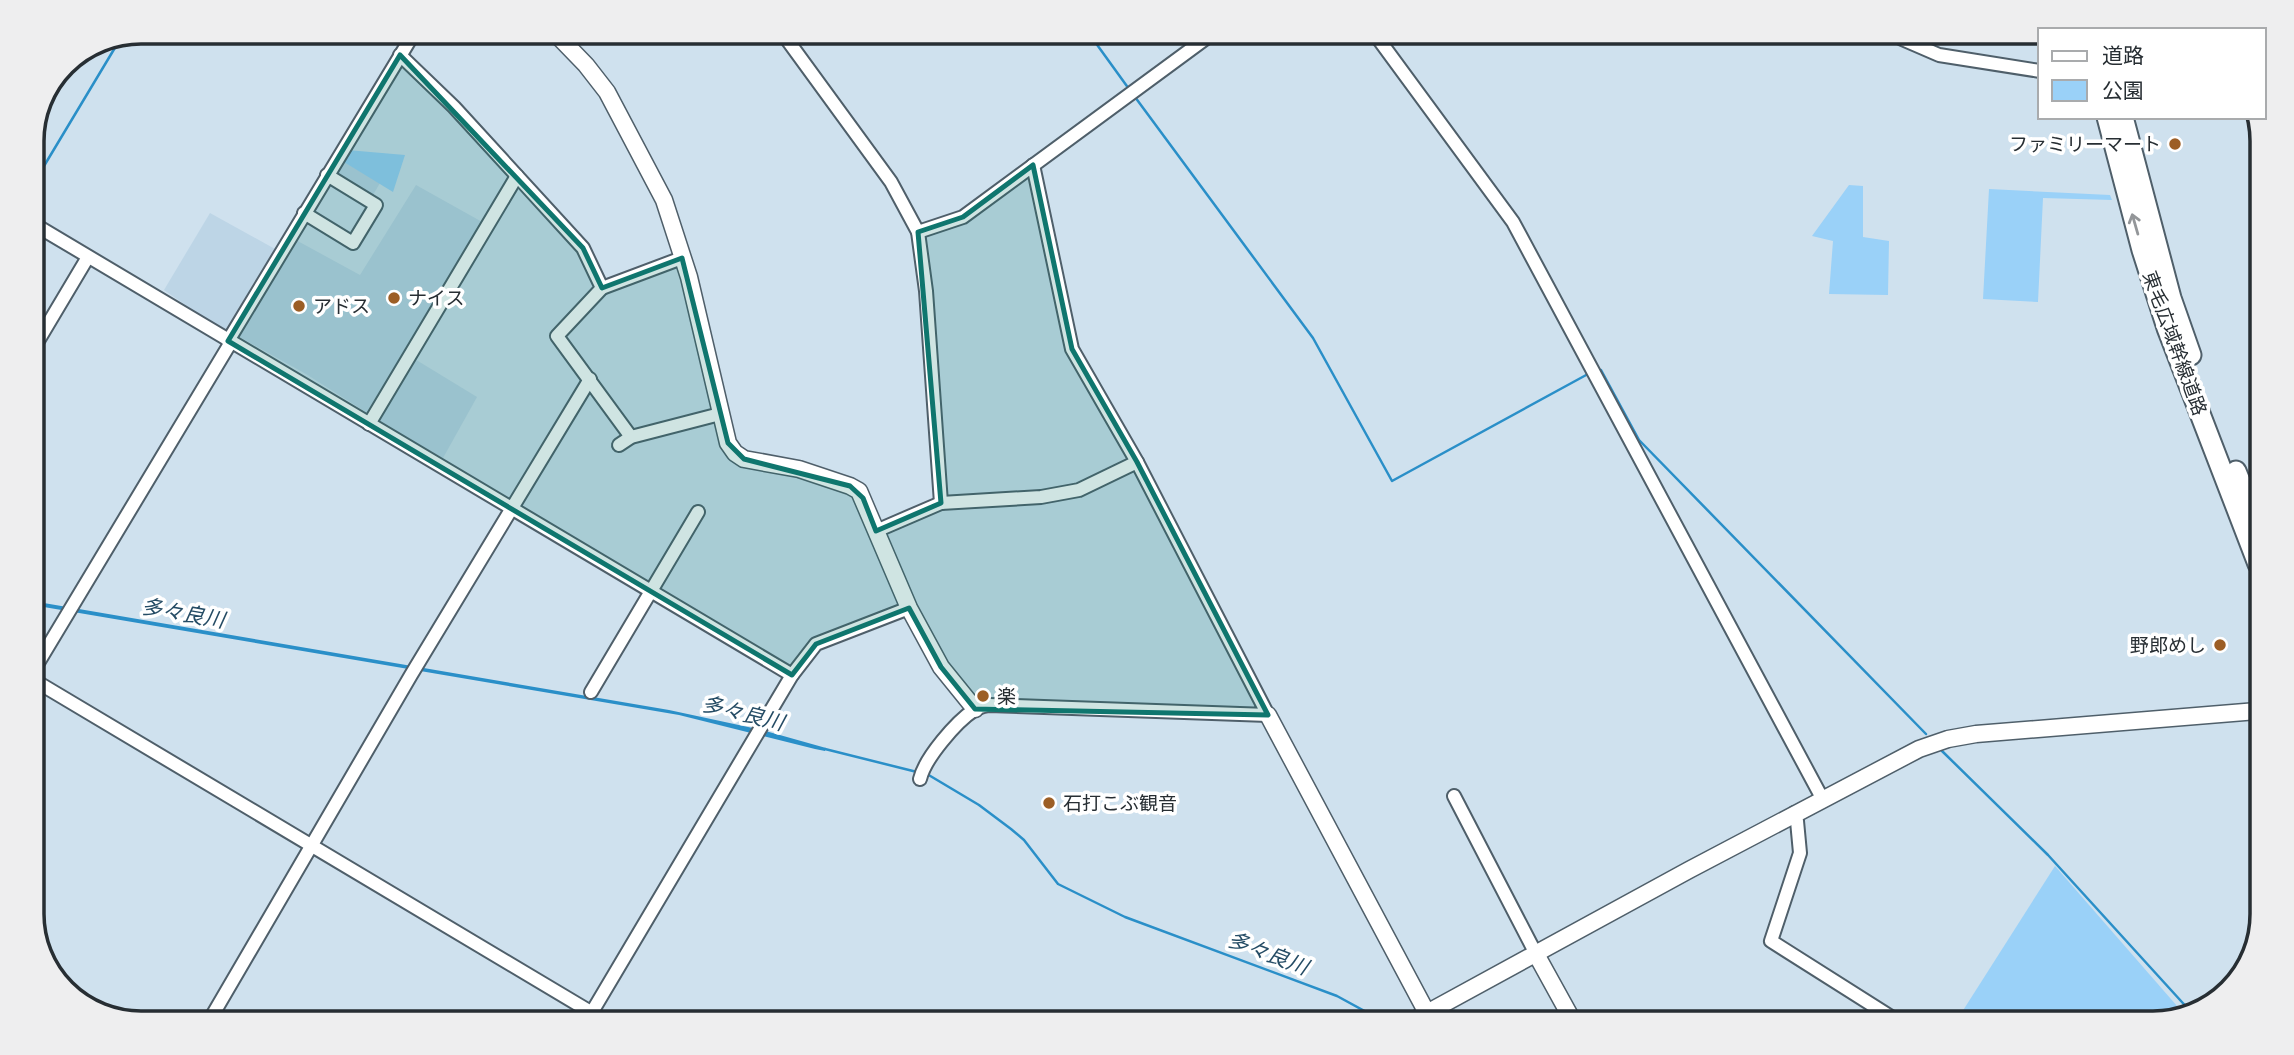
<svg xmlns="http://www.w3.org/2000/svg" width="2294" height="1055" font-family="'Source Serif 4','Noto Sans JP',serif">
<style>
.built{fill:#bdd5e6}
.green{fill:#9ad1f8}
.water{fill:#2a8fc8}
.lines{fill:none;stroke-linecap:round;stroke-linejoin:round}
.stream{stroke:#2a8fc8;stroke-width:2.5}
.minor-casing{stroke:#4f5f6a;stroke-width:16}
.tertiary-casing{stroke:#4f5f6a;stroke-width:19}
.trunk-casing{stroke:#4f5f6a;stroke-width:23}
.minor{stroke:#fff;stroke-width:12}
.tertiary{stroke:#fff;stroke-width:16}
.trunk{stroke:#fff;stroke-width:19}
.oneway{stroke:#939699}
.marked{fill:#0f766e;fill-opacity:0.2;stroke:#0f766e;stroke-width:5;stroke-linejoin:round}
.poi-dot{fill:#9c5e25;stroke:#fff;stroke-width:2.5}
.labels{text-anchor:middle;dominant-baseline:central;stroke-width:7;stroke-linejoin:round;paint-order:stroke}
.poi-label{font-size:19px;fill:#272e33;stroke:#fff;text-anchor:start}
.street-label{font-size:19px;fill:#272e33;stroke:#fff}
.water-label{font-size:21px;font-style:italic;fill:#254c65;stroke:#fff}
.rim{fill:none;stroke:#272e33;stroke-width:3.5}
</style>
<rect width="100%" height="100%" fill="#cfe1ee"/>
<!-- built -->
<g class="built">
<polygon points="339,159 380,183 370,200 331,175"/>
<polygon points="416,185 484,223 369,414 306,374 236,335 294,239 360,275"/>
<polygon points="210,213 275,249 224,332 164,290"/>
<polygon points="413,358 477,397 443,458 376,421"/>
</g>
<!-- green -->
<g class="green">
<polygon points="347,150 405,155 393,192 339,159"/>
<polygon points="1849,185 1863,186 1863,237 1889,241 1888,295 1829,294 1833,241 1812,236"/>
<polygon points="1989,189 2110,195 2112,200 2043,198 2038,302 1983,299"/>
<polygon points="2055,866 2184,1014 2154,1023 1955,1023"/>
</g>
<!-- water -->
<polygon class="water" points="32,601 669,710 762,730 826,748 825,751 815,749 679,715 32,605"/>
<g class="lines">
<!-- stream -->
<g class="stream">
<polyline points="1090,35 1129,89"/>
<polyline points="1135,97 1313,338 1392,481 1588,374"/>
<polyline points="32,186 119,41"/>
<polyline points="1598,371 1601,370 1639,440 1926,734"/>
<polyline points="825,749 917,772"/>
<polyline points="1942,751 2048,855 2191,1012"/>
<polyline points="927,774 979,805 1011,829 1024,840 1058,884 1125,917 1337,996 1381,1020"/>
<polyline points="1393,1020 1404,1015"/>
</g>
<defs>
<g id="minor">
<polyline points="783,34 891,182 918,232 926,291 941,503"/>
<polyline points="1377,37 1513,222 1822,798"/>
<polyline points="1902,39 1939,55 2040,71"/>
<polyline points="400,55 454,107 583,248 602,288 557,336 631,437"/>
<polyline points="304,213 353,243 376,205 327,175"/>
<polyline points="32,223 792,675"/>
<polyline points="918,232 963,217 1209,36"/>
<polyline points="602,288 682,258"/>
<polyline points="228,341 414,33"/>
<polyline points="32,351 88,257"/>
<polyline points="369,424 517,176"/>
<polyline points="619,445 631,437 720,414"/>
<polyline points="876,531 941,503 1041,497 1079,490 1137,462"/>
<polyline points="32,673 231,342"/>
<polyline points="32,679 599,1017"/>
<polyline points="591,692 698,512"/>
<path d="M920,779C925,758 956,722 974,710C978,707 984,706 989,705L1268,715L1137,462L1072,349L1033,165"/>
<polyline points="1454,796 1536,954"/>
<polyline points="1794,813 1797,821 1800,853 1771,941 1899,1022"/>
<polyline points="212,1016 411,675 590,379"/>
<polyline points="589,1017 792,675 816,644 909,608"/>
</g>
<g id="tertiary">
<polyline points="555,33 586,65 607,92 664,200 689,277 728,443 735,453 744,459 799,469 850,486 859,491 909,608 941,667 975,709"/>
<polyline points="1268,715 1427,1013"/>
<polyline points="1536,954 1573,1021"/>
<polyline points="1414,1020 1689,870 1919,749 1948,739 1976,734 2257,711"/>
</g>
<g id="trunk">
<polyline points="2107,117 2142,250 2167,328 2258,564"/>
<polyline points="2123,117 2171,298 2191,355"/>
<polyline points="2236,471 2258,525"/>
</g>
</defs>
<!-- minor casing -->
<use href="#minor" class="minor-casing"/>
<!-- tertiary casing -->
<use href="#tertiary" class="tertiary-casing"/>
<!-- trunk casing -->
<use href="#trunk" class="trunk-casing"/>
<!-- minor -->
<use href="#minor" class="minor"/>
<!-- tertiary -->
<use href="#tertiary" class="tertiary"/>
<!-- trunk -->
<use href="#trunk" class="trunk"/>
</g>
<!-- one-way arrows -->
<defs><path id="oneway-shaft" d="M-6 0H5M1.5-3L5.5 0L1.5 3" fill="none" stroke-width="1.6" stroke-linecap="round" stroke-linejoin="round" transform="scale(1.75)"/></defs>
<use class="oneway" href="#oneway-shaft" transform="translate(2135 224) rotate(-106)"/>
<!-- marked area -->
<path class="marked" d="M400,55L583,248L602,288L682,258L728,443L744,459L850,486L863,498L876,531L941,503L918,232L963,217L1033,165L1072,349L1137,462L1268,715L975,709L941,667L909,608L816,644L792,675L228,341Z"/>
<!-- markers -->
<g class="poi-dot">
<circle cx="2175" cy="144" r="7"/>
<circle cx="394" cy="298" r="7"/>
<circle cx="299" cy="306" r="7"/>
<circle cx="2220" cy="645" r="7"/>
<circle cx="983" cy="696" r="7"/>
<circle cx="1049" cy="803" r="7"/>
</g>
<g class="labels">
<!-- poi labels -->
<g class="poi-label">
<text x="2161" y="144" text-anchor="end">ファミリーマート</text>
<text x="408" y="298">ナイス</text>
<text x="313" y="306">アドス</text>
<text x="2206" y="645" text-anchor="end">野郎めし</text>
<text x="997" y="696">楽</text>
<text x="1063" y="803">石打こぶ観音</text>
</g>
<!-- street labels -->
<g class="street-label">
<text transform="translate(2175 343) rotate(70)">東毛広域幹線道路</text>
</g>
<!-- water labels -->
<g class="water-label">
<text transform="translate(183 613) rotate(10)">多々良川</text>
<text transform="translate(743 713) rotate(14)">多々良川</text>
<text transform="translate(1268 953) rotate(21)">多々良川</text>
</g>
</g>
<!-- crop -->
<path d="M0 0H2294V1055H0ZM141 44H2153A97 97 0 0 1 2250 141V914A97 97 0 0 1 2153 1011H141A97 97 0 0 1 44 914V141A97 97 0 0 1 141 44Z" fill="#eeeeef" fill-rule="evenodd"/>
<path class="rim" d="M141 44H2153A97 97 0 0 1 2250 141V914A97 97 0 0 1 2153 1011H141A97 97 0 0 1 44 914V141A97 97 0 0 1 141 44Z"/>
<!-- legend -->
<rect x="2038" y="28" width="228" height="91" fill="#ffffff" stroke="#a9abad" stroke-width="2"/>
<rect x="2052" y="51" width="35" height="10" fill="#ffffff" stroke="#a9abad" stroke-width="2"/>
<text x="2102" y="63" font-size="21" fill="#272e33">道路</text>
<rect x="2052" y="80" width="35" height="21" fill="#9ad1f8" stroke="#a9abad" stroke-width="2"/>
<text x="2102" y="98" font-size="21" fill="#272e33">公園</text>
</svg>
